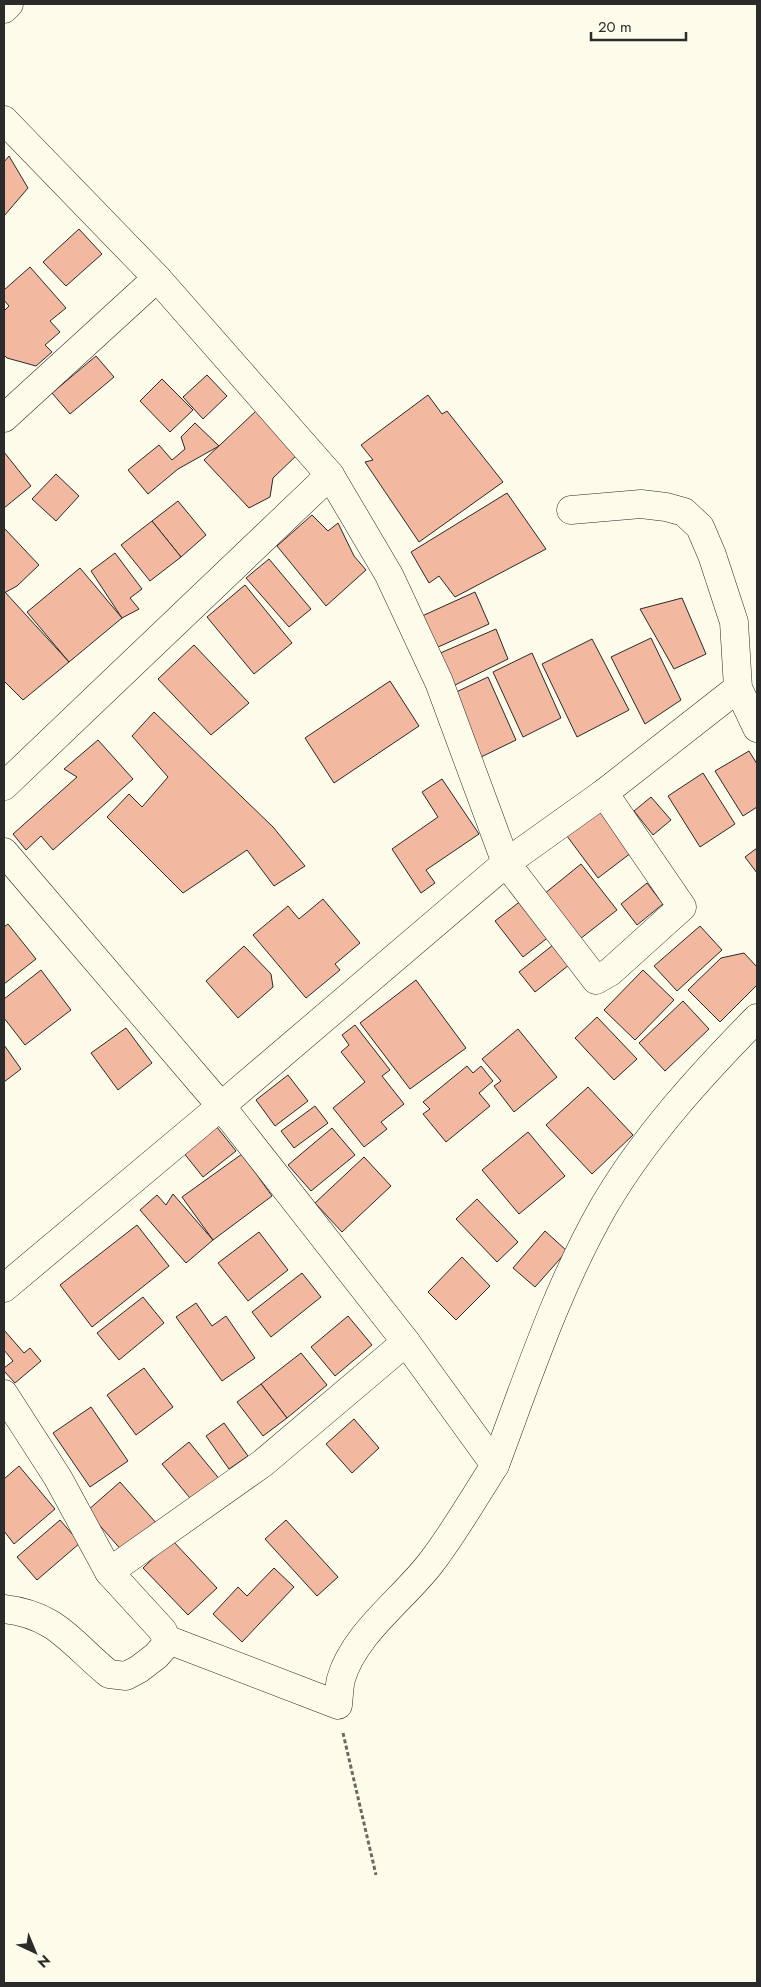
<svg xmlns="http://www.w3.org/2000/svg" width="761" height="1987" font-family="Jost,sans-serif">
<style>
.building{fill:#f2b8a0;stroke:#2b2b2b}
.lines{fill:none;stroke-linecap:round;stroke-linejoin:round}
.street-casing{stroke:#2b2b2b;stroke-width:29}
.path{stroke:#6a6964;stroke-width:3;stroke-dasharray:4 2.5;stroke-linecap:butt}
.street{stroke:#fdfbea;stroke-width:28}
</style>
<rect width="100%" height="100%" fill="#fdfbea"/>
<!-- building -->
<g class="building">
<polygon points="9,156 28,188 4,216 4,162"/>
<polygon points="79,229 102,254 66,286 43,262"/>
<polygon points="30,267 66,308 50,321 60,332 45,345 52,352 36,366 7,358 4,355 4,311 9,306 4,300 4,290"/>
<polygon points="96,356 114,377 70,414 52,393"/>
<polygon points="207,375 227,396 203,419 183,397"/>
<polygon points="162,379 193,410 170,432 140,401"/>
<polygon points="428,395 442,414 447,411 503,482 419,542 365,462 373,460 361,445"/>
<polygon points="256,411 298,454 273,478 270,497 249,508 204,460"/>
<polygon points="195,423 219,446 178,469 148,494 128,470 159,445 172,460 185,449 181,437"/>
<polygon points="4,452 31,486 4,508"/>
<polygon points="56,474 79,496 56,521 32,499"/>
<polygon points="507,493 546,549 455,597 439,576 429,583 411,552"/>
<polygon points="178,501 206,535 181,557 152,521"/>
<polygon points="312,515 328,531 338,523 354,556 366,570 326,606 277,546"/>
<polygon points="152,521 181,557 150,581 121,545"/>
<polygon points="4,528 39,565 17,586 4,593"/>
<polygon points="115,553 142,589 130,598 139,609 122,618 91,571"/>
<polygon points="269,559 311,609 289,627 246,578"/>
<polygon points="80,568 122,618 69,662 27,612"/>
<polygon points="245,585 292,643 254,674 207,617"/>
<polygon points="4,591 69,662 23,700 4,681"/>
<polygon points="475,592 489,624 436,648 422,616"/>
<polygon points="682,598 706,654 674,669 640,609"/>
<polygon points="496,629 508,659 453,686 438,654"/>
<polygon points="651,638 681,700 645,724 611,657"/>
<polygon points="592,639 629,710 577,737 542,664"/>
<polygon points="194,645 249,703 211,735 158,679"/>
<polygon points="532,653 561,718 523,737 493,672"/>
<polygon points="488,677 516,740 477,759 450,695"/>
<polygon points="390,681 419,726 334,783 305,738"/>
<polygon points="154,712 273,827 305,866 274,886 247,850 183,893 107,817 129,794 142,807 168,777 132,736"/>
<polygon points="98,740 133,779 53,850 41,836 26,850 13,834 77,777 64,769"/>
<polygon points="749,751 757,764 757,807 743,816 715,771"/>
<polygon points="703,773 735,824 700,847 668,796"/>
<polygon points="442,779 479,834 426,870 435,883 421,893 392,849 438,817 422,792"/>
<polygon points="651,797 671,820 653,835 634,811"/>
<polygon points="600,812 631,853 598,878 567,836"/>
<polygon points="757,848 757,873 745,857"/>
<polygon points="581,864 617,910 580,939 544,894"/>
<polygon points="647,883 663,904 637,925 621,904"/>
<polygon points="323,899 360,943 335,964 340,970 306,998 253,935 288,906 299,919"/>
<polygon points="522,900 550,936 523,957 495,921"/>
<polygon points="8,924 36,959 4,984 4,927"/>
<polygon points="700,926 722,950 677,991 654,966"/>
<polygon points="553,945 569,965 535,992 519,972"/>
<polygon points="244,946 271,974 273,987 238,1018 206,981"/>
<polygon points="744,953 757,967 757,985 720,1022 688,990 721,958"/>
<polygon points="41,970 71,1010 25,1045 4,1018 4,999"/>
<polygon points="643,970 674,1000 635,1040 604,1010"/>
<polygon points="416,980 466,1048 410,1089 360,1023"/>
<polygon points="683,1001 709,1029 665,1071 639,1043"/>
<polygon points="597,1017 637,1059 614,1080 575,1038"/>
<polygon points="355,1025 390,1070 382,1076 404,1104 381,1122 387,1129 364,1147 333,1108 365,1082 341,1052 349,1045 342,1035"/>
<polygon points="126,1028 152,1063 118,1090 91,1053"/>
<polygon points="518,1029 557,1077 514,1112 494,1086 501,1081 482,1059"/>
<polygon points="4,1045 21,1069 4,1082"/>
<polygon points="467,1066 473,1073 481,1066 493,1081 479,1093 490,1106 446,1142 423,1114 430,1109 423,1102"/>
<polygon points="288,1075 308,1101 275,1126 256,1100"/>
<polygon points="588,1087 633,1135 592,1174 546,1125"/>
<polygon points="315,1106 328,1123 294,1148 281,1131"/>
<polygon points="212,1121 236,1151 203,1177 179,1147"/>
<polygon points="332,1128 355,1155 311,1191 288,1165"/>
<polygon points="528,1132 565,1176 519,1214 482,1170"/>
<polygon points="242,1154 272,1196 213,1240 182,1197"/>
<polygon points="364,1157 391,1186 342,1232 315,1203"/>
<polygon points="173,1194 213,1240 186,1263 140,1210 157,1195 166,1205"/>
<polygon points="477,1199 518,1242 497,1262 456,1219"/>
<polygon points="137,1225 169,1266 92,1327 60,1285"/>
<polygon points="545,1231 567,1251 535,1287 513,1268"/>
<polygon points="259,1232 288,1270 248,1301 218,1263"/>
<polygon points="462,1257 490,1286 456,1320 428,1292"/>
<polygon points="302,1273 321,1297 271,1337 252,1312"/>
<polygon points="143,1297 164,1323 119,1360 97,1333"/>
<polygon points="196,1303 212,1326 226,1316 255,1358 222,1381 176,1317"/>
<polygon points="348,1316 372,1345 335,1376 311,1347"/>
<polygon points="4,1330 24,1353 30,1348 41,1361 15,1383 4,1371 4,1368 13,1361 4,1350"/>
<polygon points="301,1353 327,1385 287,1418 261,1384"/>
<polygon points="144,1368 173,1407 136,1435 107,1395"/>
<polygon points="261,1384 287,1418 263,1436 237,1402"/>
<polygon points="91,1407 128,1461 90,1487 53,1433"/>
<polygon points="354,1419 379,1448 352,1473 326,1444"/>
<polygon points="224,1423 248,1456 229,1469 206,1436"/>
<polygon points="189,1442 221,1481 194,1503 162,1464"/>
<polygon points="19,1466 55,1509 14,1544 4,1531 4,1479"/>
<polygon points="120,1482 157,1524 124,1553 87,1511"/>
<polygon points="60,1520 80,1543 37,1580 17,1557"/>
<polygon points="286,1520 338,1577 317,1596 265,1539"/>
<polygon points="172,1540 217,1588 188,1615 143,1568"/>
<polygon points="274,1568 294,1587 242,1642 213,1614 238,1587 247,1596"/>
</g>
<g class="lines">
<defs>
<g id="street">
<polyline points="4,9 9,4"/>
<polyline points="4,120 157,278 330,475 389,575 439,682 506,863 596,980 610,972 682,907 604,793"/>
<polyline points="4,418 157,278"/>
<polyline points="571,510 641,504 666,507 684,512 700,527 712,555 734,622 738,688 757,728"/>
<polyline points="4,786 330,475"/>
<path d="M4,852L221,1106L406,1342L495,1465C474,1498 454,1533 430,1564C402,1600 354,1634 341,1679C339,1687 339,1697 338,1705L166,1639"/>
<polyline points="4,1288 221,1106 506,863 604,793 738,688"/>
<path d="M4,1394L58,1478L109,1572L163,1631L166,1639L164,1647L156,1656L139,1669L126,1676L109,1674C71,1643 57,1615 4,1609"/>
<path d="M495,1465C528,1377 557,1288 604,1206C645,1136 701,1075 757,1018"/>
<polyline points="109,1572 263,1463 406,1342"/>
</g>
</defs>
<!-- street casing -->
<use href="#street" class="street-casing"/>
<!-- path -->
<polyline class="path" points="343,1733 376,1875"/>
<!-- street -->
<use href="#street" class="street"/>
</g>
<!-- border -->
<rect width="761" height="1987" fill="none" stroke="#2b2b2b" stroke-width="10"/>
<!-- north arrow -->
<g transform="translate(35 1952) rotate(136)" stroke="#fdfbea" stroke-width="4" paint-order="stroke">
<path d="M0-4L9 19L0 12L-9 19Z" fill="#2b2b2b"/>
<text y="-8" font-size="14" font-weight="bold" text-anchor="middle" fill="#2b2b2b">N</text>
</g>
<!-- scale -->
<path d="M591 32v8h95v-8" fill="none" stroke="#2b2b2b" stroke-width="2.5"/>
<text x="598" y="32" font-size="15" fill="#2b2b2b" stroke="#fdfbea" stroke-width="4" paint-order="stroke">20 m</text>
</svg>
